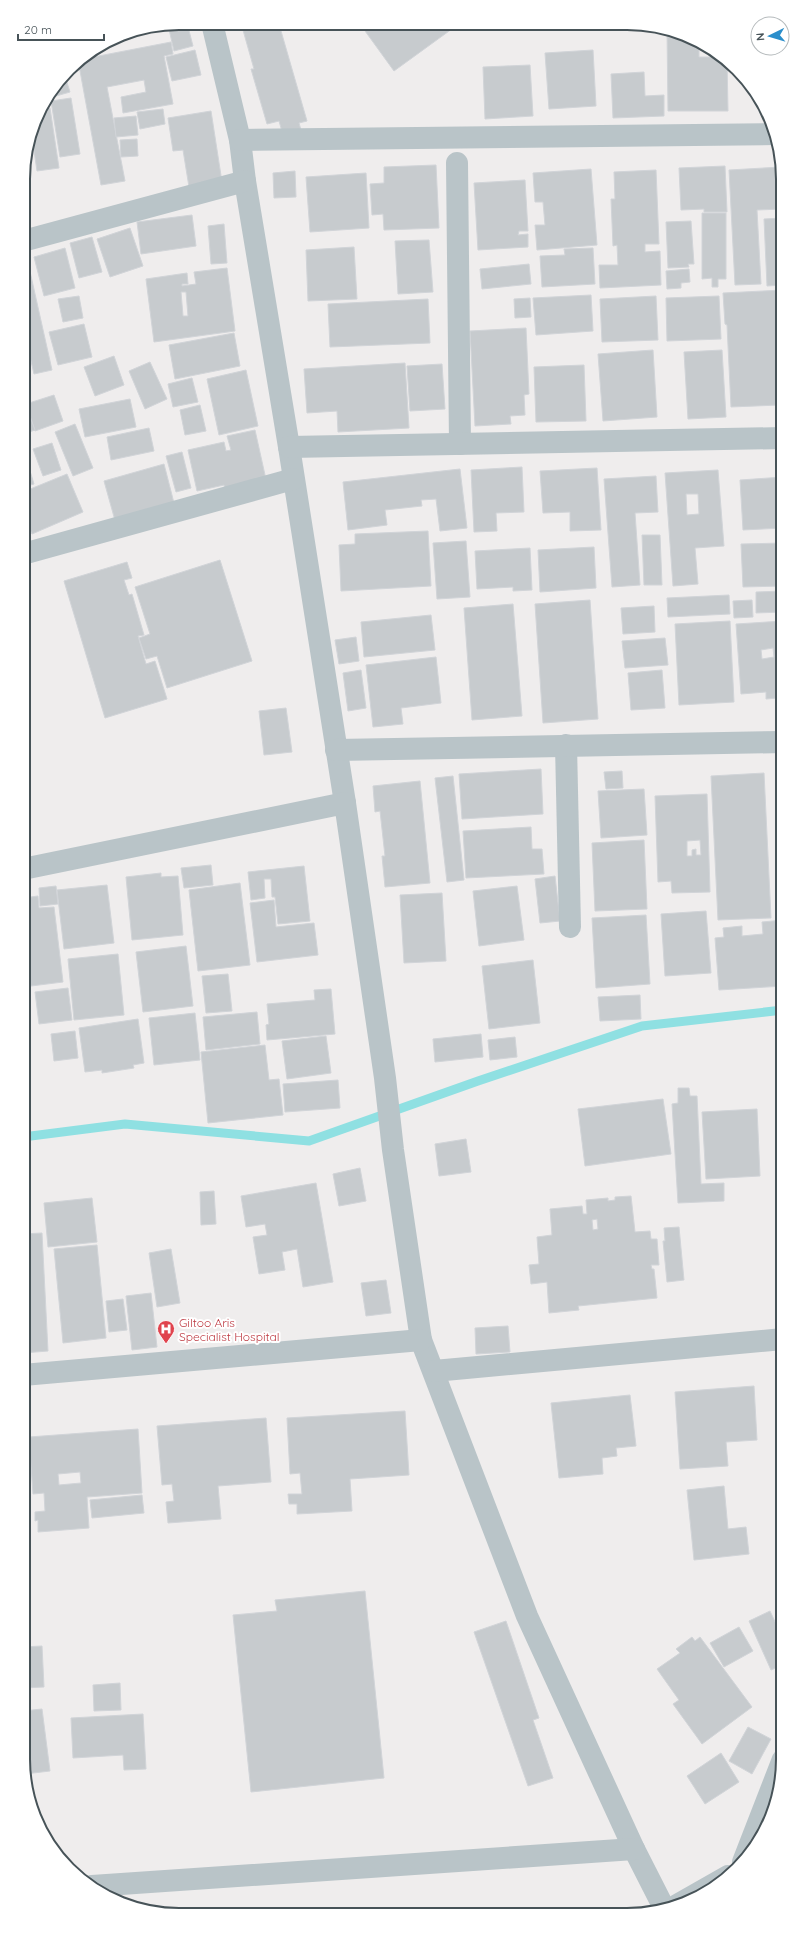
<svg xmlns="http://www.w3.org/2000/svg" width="806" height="1938" font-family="Quicksand,sans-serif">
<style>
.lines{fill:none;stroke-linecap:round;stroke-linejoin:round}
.stream{stroke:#8fe0e2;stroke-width:9}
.building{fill:#c7cbce;stroke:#d1d4d8;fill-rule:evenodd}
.minor{stroke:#b9c4c8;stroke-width:22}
.labels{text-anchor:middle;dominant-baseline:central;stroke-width:4;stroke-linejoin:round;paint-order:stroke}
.health-label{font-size:12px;fill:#be3a42;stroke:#fff;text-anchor:start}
.rim{fill:none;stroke:#475358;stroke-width:2}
</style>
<rect width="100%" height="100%" fill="#efeded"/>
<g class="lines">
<!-- stream -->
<polyline class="stream" points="23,1137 125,1124 309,1141 478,1081 642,1026 783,1010"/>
</g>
<!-- building -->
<g class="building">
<polygon points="179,23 187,23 193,46 174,51 168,25"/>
<polygon points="241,23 279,24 307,121 299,123 301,130 283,135 279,121 267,124 251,69 254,69"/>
<polygon points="360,24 455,25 456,26 394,71"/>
<polygon points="667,29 699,41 699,57 723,57 727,60 728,111 668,111"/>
<polygon points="171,42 173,54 164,56 173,104 123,113 121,97 146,92 144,80 107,87 125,181 101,185 78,60"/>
<polygon points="195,50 201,75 172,81 166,57"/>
<polygon points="593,50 596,106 549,109 545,53"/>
<polygon points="530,65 533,116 485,119 483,67"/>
<polygon points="644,72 645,96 664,95 664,116 613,118 611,74"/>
<polygon points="65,76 70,92 56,96 54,90"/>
<polygon points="71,98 80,154 60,157 51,101"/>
<polygon points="50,108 59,168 37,171 32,137 39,110"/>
<polygon points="163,109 165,124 140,129 137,112"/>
<polygon points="211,111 222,182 189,187 183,150 173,151 168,118"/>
<polygon points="136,116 138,135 116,137 114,118"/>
<polygon points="137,139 138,156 121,157 120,140"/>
<polygon points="436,165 439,228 384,230 383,214 372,215 370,184 384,183 384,167"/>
<polygon points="725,166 727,212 704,212 704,209 681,210 679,168"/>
<polygon points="781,167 783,209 757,210 761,284 735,285 729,170"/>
<polygon points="591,169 597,245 537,250 535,225 545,225 543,202 535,202 533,173"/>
<polygon points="656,170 659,244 645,244 645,252 660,251 661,285 600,288 599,265 618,265 617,245 613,246 611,199 615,199 614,172"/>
<polygon points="295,171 296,197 274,198 273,173"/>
<polygon points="366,173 369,228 310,232 306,177"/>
<polygon points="525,180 528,231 519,231 518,235 528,234 528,247 478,250 474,183"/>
<polygon points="702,213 726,213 726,279 718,279 718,287 712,287 712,278 702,279"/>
<polygon points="192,215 196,246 141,254 137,222"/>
<polygon points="783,218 783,285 767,286 764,219"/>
<polygon points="691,221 694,264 688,264 689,267 668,268 666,222"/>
<polygon points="224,224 227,263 211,264 208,226"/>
<polygon points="130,228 143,266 110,277 97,239"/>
<polygon points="92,237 102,272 79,278 70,243"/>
<polygon points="429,240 433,292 398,294 395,241"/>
<polygon points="354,247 357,299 308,301 306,250"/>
<polygon points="65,248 75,288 44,296 34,257"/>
<polygon points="593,248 595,284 542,287 540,256 565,255 564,249"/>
<polygon points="529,264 531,284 482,289 480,269"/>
<polygon points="29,267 52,370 34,374 23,326 23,268"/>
<path d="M227,268L235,331L154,342L146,279L187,273L188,284H182V286L196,284L194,272ZM181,292H186L188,316H183Z"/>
<polygon points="689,269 690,282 681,283 681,288 667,289 666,271"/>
<polygon points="783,290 783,384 778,384 779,405 731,407 727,325 725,324 723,293"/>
<polygon points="591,295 593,331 536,335 533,298"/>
<polygon points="79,296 83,318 63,322 58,299"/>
<polygon points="656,296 658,340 602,342 600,299"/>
<polygon points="719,296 721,339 667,341 666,298"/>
<polygon points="530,298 531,317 515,318 514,299"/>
<polygon points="428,299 430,343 330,347 328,304"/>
<polygon points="84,324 92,357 58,365 49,332"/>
<polygon points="526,328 529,394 524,395 525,415 510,416 511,424 475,426 470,331"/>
<polygon points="234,333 240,366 175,379 169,345"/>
<polygon points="653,350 657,417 603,421 598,354"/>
<polygon points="722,350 726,417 688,419 684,352"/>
<polygon points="114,356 124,385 95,396 84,367"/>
<polygon points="150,362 167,399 145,409 129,371"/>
<polygon points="405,363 409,428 338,432 337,411 307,413 304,369"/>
<polygon points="442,364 445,409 410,411 407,366"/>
<polygon points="584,365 586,421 536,422 534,367"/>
<polygon points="246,370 258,426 219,435 207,379"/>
<polygon points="192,378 198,402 173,407 168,384"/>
<polygon points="54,395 63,421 35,431 26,404"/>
<polygon points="130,399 136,427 85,437 79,409"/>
<polygon points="200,405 206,431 185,435 180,410"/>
<polygon points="28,411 35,430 23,434 23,412"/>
<polygon points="75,424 93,468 73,476 55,432"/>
<polygon points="149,428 154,451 111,460 107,437"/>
<polygon points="255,430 267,484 226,493 224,485 197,491 188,450 224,442 226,451 231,450 227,436"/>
<polygon points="52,443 61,470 43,476 33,449"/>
<polygon points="23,448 34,484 23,487"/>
<polygon points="182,452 191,488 176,492 166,456"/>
<polygon points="164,464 175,507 116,524 104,481"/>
<polygon points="522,467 524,512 496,513 497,531 474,532 471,470"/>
<polygon points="597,468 601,530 570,531 570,512 543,513 540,471"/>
<polygon points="460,469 467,528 440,531 436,499 421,500 422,506 385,510 387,525 348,530 343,482"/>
<path d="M718,470L724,546L695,548L698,584L673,586L665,473ZM686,494H698L699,514L687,515Z"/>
<polygon points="67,474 83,512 32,534 23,514 23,492"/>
<polygon points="656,476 658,512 635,513 640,585 612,587 604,479"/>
<polygon points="783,477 783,528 743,530 740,480"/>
<polygon points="428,531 431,586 341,591 339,545 355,544 355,534"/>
<polygon points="642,535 660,535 662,585 644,585"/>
<polygon points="466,541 470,597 437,599 433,543"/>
<polygon points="783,543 783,586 743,587 741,544"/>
<polygon points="594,547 596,588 540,592 538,550"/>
<polygon points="530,548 532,590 513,591 513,587 477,589 475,551"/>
<polygon points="220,560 252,661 167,688 157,656 146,659 139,638 150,634 135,587"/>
<polygon points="127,562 132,578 124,580 129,595 132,594 144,635 138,636 146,664 155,661 167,699 105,718 64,581"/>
<polygon points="783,591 783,612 756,613 756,592"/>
<polygon points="729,595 730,614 668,617 667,598"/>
<polygon points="590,600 598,719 543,723 535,604"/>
<polygon points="752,600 753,617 734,618 733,601"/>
<polygon points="513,604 522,716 472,720 464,608"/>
<polygon points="654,606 655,632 623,634 621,608"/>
<polygon points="431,615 435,650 364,657 361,622"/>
<polygon points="730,621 734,702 679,705 675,624"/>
<path d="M783,621V691H778V698L766,699V692L741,694L736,624ZM773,648L774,657L762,659L761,650Z"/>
<polygon points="356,637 359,661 339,664 335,640"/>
<polygon points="665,638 668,665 625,668 622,641"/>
<polygon points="436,657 441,703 401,708 403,724 373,727 366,665"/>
<polygon points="361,670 366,708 348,711 343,673"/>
<polygon points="662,670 665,708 631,710 628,673"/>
<polygon points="286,708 292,752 264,755 259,711"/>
<polygon points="541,769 543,814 462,819 459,774"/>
<polygon points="622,771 623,788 606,789 604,772"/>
<polygon points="764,773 771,918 718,920 711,776"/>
<polygon points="453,776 464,880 447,882 435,778"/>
<polygon points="420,781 430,883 385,887 382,856 385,856 380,811 375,812 373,786"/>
<polygon points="644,789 647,835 601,838 598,791"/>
<path d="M707,794L710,892L672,893L671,881L658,882L655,796ZM700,840L701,855H696V849L692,850V856H687V841Z"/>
<polygon points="531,827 532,849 542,849 544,874 466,878 463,831"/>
<polygon points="644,840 647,909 595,911 592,843"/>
<polygon points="211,865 213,885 184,888 181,868"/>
<polygon points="304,866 310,921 278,924 275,897 272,897 271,879 264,879 265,898 251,900 248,872"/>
<polygon points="161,873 161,877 178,876 183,935 132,940 126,877"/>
<polygon points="555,876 560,921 540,923 535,879"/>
<polygon points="240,883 250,965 198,971 189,890"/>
<polygon points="107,885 114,943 64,949 57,890"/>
<polygon points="56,886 58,904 40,906 39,888"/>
<polygon points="517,886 524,940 479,946 473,891"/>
<polygon points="442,893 446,961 404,963 400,895"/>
<polygon points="38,896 39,908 54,907 63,982 23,987 23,898"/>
<polygon points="274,900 276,927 314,923 318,955 257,962 250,903"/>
<polygon points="706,911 711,973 665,976 661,914"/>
<polygon points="646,915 650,984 596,988 592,918"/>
<polygon points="783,920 783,986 719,990 715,938 724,937 723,928 742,926 742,936 763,934 762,922"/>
<polygon points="186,946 193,1006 143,1012 136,952"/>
<polygon points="118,954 124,1015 74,1020 68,959"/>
<polygon points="533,960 540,1023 489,1029 482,966"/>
<polygon points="228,974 232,1011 206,1013 202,976"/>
<polygon points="68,988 72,1020 39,1024 35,992"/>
<polygon points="331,989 335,1034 267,1040 266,1025 269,1024 267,1004 315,1000 314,990"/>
<polygon points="640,995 641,1019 600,1021 598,997"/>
<polygon points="257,1012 260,1044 206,1050 203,1017"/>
<polygon points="195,1013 200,1060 154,1065 149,1018"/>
<polygon points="138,1019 144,1063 133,1065 134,1068 102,1073 102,1070 85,1072 79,1028"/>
<polygon points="75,1031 78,1058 54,1061 51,1034"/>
<polygon points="481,1034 483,1057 435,1062 433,1039"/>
<polygon points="326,1036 331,1073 287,1079 282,1041"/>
<polygon points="515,1037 517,1057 490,1060 488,1040"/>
<polygon points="265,1045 269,1080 279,1079 283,1115 208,1123 201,1052"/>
<polygon points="338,1080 340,1108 285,1112 283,1084"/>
<polygon points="678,1088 689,1088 690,1096 697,1096 701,1184 724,1183 724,1201 678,1203 672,1104 678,1103"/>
<polygon points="663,1099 671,1154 585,1166 578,1109"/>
<polygon points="757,1109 760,1176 706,1179 702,1112"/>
<polygon points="466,1139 471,1172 439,1176 435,1144"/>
<polygon points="360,1168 366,1201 339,1206 333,1174"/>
<polygon points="316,1183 333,1282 303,1287 297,1249 282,1252 285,1270 259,1274 253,1237 267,1235 265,1224 246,1227 241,1196"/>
<polygon points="214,1191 216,1224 201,1225 200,1192"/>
<path d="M631,1196L635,1232L650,1231L651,1239H657L659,1265H651L652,1269H654L657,1298L578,1306L579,1310L549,1313L547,1282L531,1284L529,1265L539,1264L537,1237L552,1235L550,1209L582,1206L583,1214H587L586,1200L608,1198V1201L615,1200V1197ZM597,1219L598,1229L593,1230L592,1220Z"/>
<polygon points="92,1198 97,1242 48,1247 44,1203"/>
<polygon points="679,1227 684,1280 667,1282 663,1241 665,1241 664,1228"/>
<polygon points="42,1233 48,1351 23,1353 23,1234"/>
<polygon points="97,1245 106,1338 63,1343 54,1249"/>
<polygon points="171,1249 180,1303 157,1307 149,1253"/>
<polygon points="386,1280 391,1313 366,1316 361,1283"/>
<polygon points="151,1293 157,1347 132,1350 126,1296"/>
<polygon points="123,1299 127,1330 109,1332 106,1301"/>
<polygon points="508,1326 510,1352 476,1354 475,1328"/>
<polygon points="754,1386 757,1440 726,1442 728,1466 680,1469 675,1392"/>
<polygon points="630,1395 636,1446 616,1448 617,1456 602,1458 603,1474 559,1478 551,1403"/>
<polygon points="405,1411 409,1475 350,1479 352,1511 297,1514 297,1504 289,1504 288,1494 302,1494 300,1473 290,1474 287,1418"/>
<polygon points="266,1418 271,1482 218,1486 221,1519 168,1523 166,1502 174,1501 172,1484 162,1485 157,1426"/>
<path d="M138,1429L142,1493L87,1497L89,1528L38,1532V1520L35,1521V1512L45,1511L44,1493L33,1494L29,1437ZM80,1472L81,1483L59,1485L58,1474Z"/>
<polygon points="724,1486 728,1529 746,1527 749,1554 694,1560 687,1490"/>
<polygon points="142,1495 144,1513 92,1518 90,1500"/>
<polygon points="23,1547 29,1547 30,1562 23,1562"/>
<polygon points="365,1591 384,1778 251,1792 233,1615 277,1611 275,1600"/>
<polygon points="770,1611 783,1639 783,1665 771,1670 749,1621"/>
<polygon points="506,1621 539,1718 533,1720 553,1778 528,1786 474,1632"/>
<polygon points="739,1627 753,1651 724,1667 710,1643"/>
<polygon points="692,1637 695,1641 700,1637 752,1707 702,1744 673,1704 679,1700 657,1669 680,1653 676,1649"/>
<polygon points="42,1646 44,1687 23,1688 23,1647"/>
<polygon points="120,1683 121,1710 94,1711 93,1685"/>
<polygon points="42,1709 50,1771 25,1774 23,1757 23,1711"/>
<polygon points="143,1714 146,1769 124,1770 123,1755 73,1758 71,1718"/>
<polygon points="748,1727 771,1739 752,1774 729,1761"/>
<polygon points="721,1753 739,1782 705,1804 687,1776"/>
</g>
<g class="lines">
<!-- minor -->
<g class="minor">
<polyline points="212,23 240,140 245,181 289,447 345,803"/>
<polyline points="240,140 776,134"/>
<polyline points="457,163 460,444"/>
<polyline points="23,241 245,181"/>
<polyline points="289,447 783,438"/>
<polyline points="23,554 293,479"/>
<polyline points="566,745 570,927"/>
<polyline points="336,750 783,742"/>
<polyline points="23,869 345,803 385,1078 393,1150 421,1340 527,1616 634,1849 665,1910"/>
<polyline points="434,1371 783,1339"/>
<polyline points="23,1375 421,1340"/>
<polyline points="743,1862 783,1759"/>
<polyline points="92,1886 634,1849"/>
<polyline points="677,1905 728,1876"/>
</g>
</g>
<!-- icons -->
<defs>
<symbol id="hospital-pin" viewBox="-11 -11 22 30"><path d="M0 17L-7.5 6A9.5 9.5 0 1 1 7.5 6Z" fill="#e0444e" stroke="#fff"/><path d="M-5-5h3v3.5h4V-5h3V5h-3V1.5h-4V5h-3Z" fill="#fff"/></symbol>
</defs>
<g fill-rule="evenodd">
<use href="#hospital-pin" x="156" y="1319" width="20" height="27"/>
</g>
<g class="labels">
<!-- health labels -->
<g class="health-label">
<text x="179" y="1322">Giltoo Aris<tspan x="179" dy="14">Specialist Hospital</tspan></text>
</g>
</g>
<!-- crop -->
<path d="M0 0H806V1938H0ZM179 30H627A149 149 0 0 1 776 179V1759A149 149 0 0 1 627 1908H179A149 149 0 0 1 30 1759V179A149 149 0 0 1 179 30Z" fill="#fff" fill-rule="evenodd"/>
<path class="rim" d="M179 30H627A149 149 0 0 1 776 179V1759A149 149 0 0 1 627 1908H179A149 149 0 0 1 30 1759V179A149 149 0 0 1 179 30Z"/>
<!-- north arrow -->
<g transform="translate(770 36) rotate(265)"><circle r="19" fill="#ffffff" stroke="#b5babc"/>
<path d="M0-3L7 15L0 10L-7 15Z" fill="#2a8ecb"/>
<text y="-6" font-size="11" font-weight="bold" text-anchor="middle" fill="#475358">N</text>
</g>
<!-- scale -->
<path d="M18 34v6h86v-6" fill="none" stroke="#475358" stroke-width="2"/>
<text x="24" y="34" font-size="12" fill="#475358" stroke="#ffffff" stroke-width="3" paint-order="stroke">20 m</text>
</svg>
